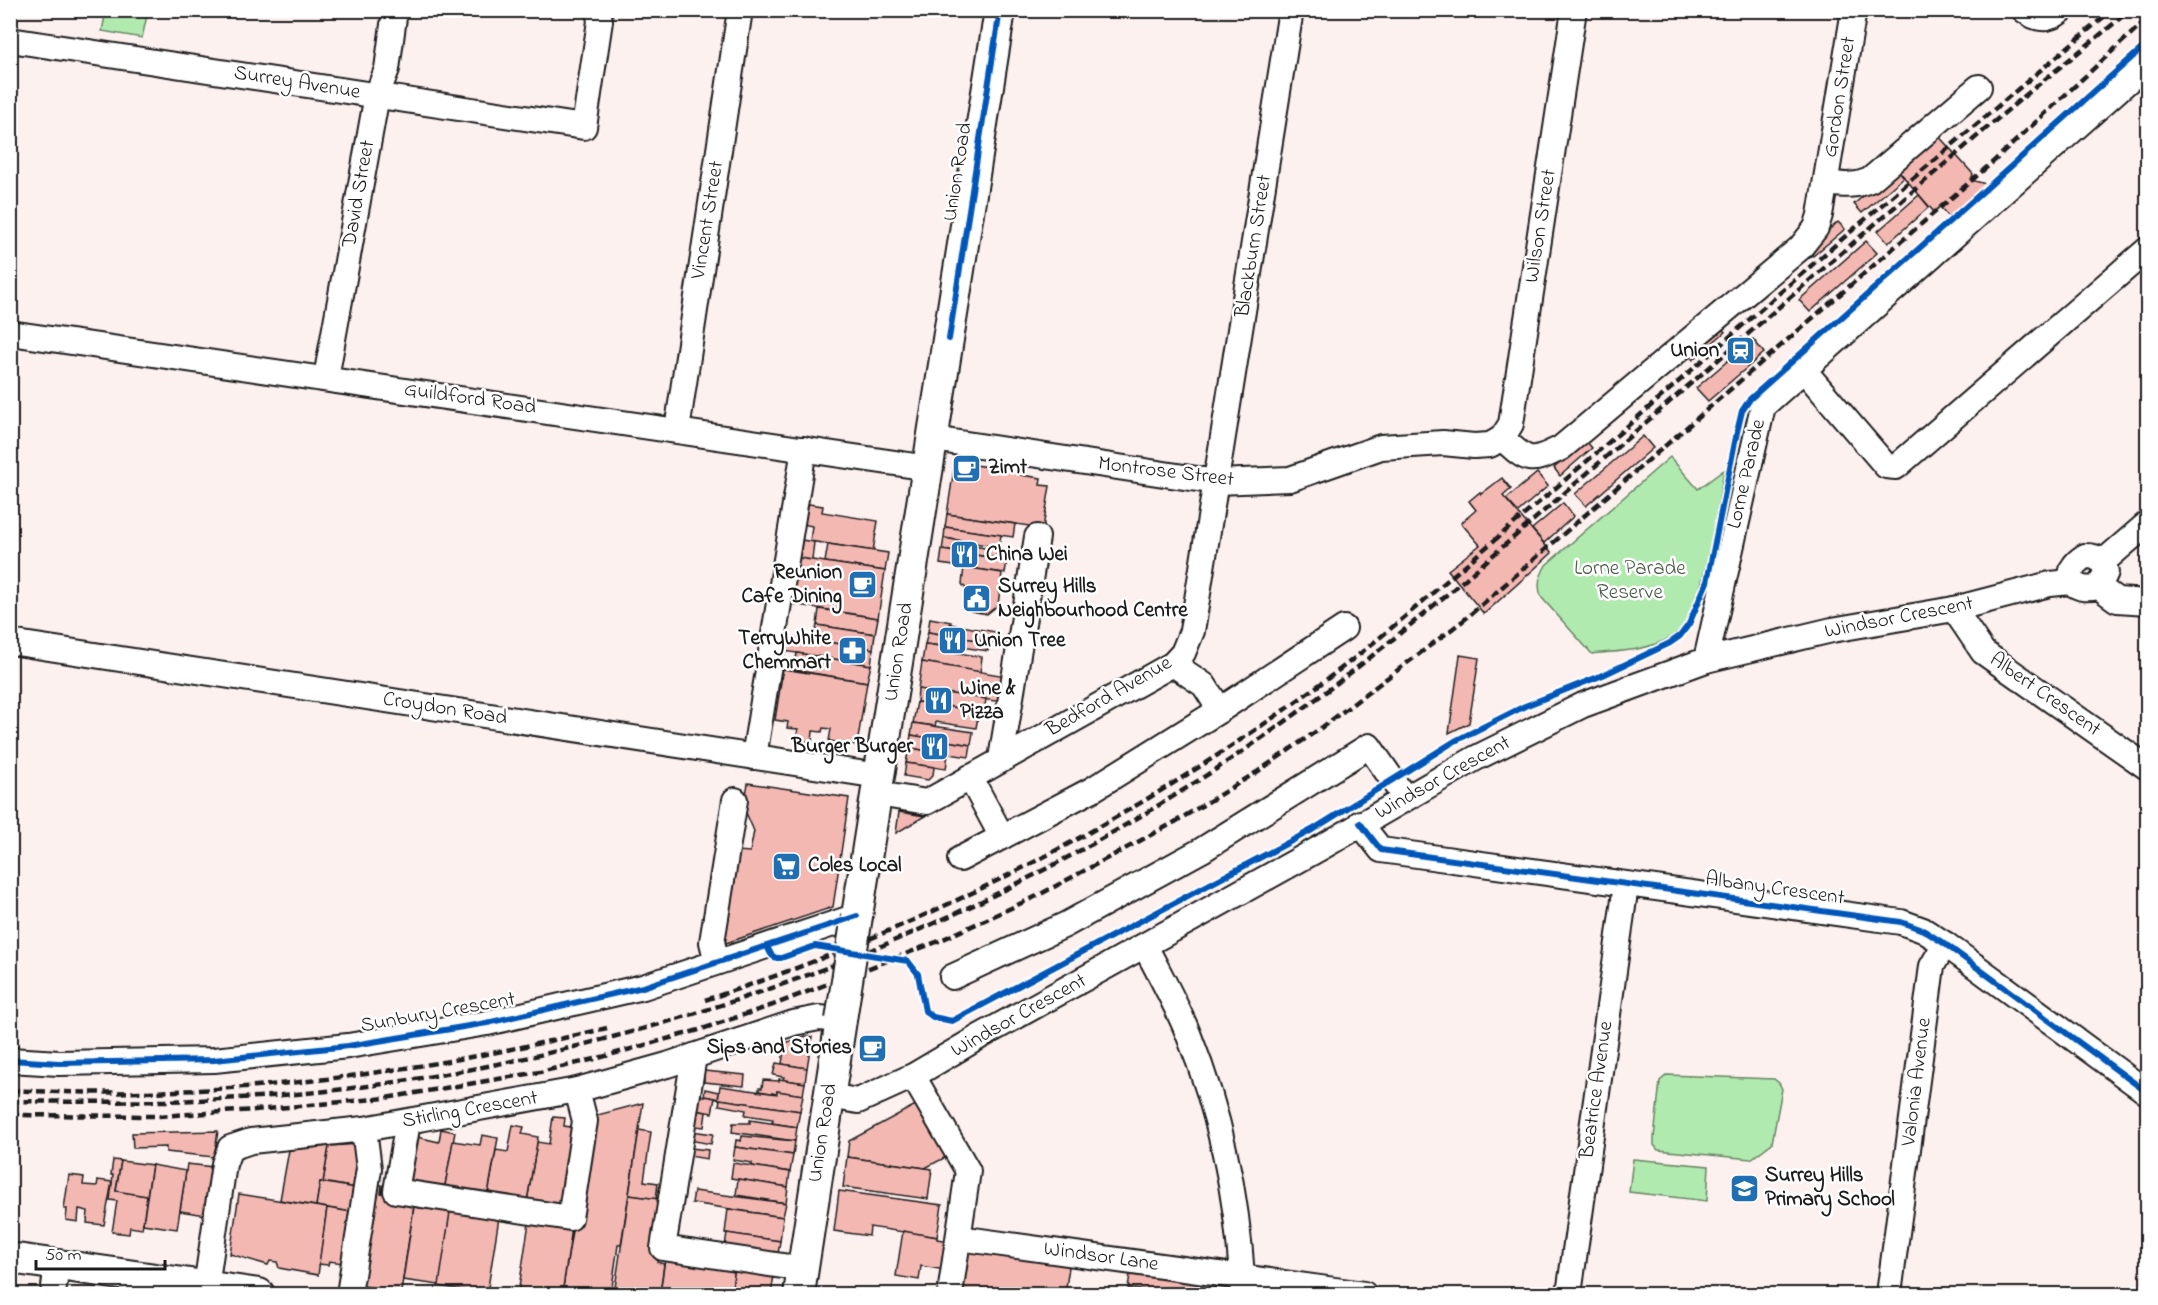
<svg xmlns="http://www.w3.org/2000/svg" width="2158" height="1305" font-family="'Indie Flower',sans-serif">
<style>
.green{fill:#b1eaae;stroke:#668365;stroke-width:1.5}
.building{fill:#f4b8b3;stroke:#1c1c1c;stroke-width:1.5}
.lines{fill:none;stroke-linecap:round;stroke-linejoin:round}
.minor-casing{stroke:#1c1c1c;stroke-width:28}
.major-casing{stroke:#1c1c1c;stroke-width:34}
.minor{stroke:#fff;stroke-width:24}
.major{stroke:#fff;stroke-width:30}
.rail{stroke:#1c1c1c;stroke-width:4.5;stroke-dasharray:9 4.5;stroke-linecap:butt}
.major-bridge-casing{stroke:#1c1c1c;stroke-width:34;stroke-linecap:butt}
.major-bridge{stroke:#fff;stroke-width:30}
.cycleway-casing{stroke:#fff;stroke-width:10}
.cycleway{stroke:#0057b8;stroke-width:6}
.labels{text-anchor:middle;dominant-baseline:central;stroke-width:5;stroke-linejoin:round;paint-order:stroke}
.street-label{font-size:21px;fill:#1c1c1c;stroke:#fff}
.poi-label{font-size:21px;font-weight:bold;fill:#1c1c1c;stroke:#fff;text-anchor:start}
.park-label{font-size:21px;fill:#495a48;stroke:#fff}
</style>
<rect width="100%" height="100%" fill="#fdf1f0"/>
<filter id="ink" filterUnits="userSpaceOnUse"><feTurbulence type="fractalNoise" baseFrequency=".0167" numOctaves="2"/><feDisplacementMap in="SourceGraphic" scale="12" xChannelSelector="R" yChannelSelector="G"/><feConvolveMatrix kernelMatrix="1 2 1 2 8 2 1 2 1" color-interpolation-filters="sRGB"/></filter>
<g filter="url(#ink)">
<!-- green -->
<g class="green">
<polygon points="106,11 148,11 142,38 102,31"/>
<path d="M1670,457L1698,489L1724,470C1717,506 1704,617 1673,636C1649,651 1619,651 1592,654L1542,598C1536,585 1540,576 1546,565Z"/>
<polygon points="1667,1075 1774,1079 1779,1083 1782,1089 1772,1143 1751,1159 1658,1150 1654,1145 1654,1138 1660,1081"/>
<polygon points="1633,1159 1709,1166 1707,1201 1629,1192"/>
</g>
<!-- building -->
<g class="building">
<polygon points="1935,132 1973,174 1971,180 1986,184 1949,217 1940,207 1934,212 1896,168"/>
<polygon points="1896,168 1904,177 1862,213 1854,204"/>
<polygon points="1919,195 1929,207 1888,243 1878,231"/>
<polygon points="1838,222 1845,229 1813,256 1807,249"/>
<polygon points="1866,241 1877,253 1810,312 1799,300"/>
<polygon points="1720,326 1725,332 1693,360 1687,353"/>
<polygon points="1753,339 1764,353 1708,401 1696,388"/>
<polygon points="1643,436 1653,448 1586,506 1575,494"/>
<polygon points="1586,441 1592,448 1560,476 1554,468"/>
<polygon points="955,462 1021,472 1021,475 1041,478 1040,485 1050,486 1043,528 947,514"/>
<polygon points="1537,473 1548,486 1518,512 1506,499"/>
<polygon points="1502,478 1511,489 1503,496 1552,553 1484,614 1448,570 1480,545 1461,523 1476,510 1469,501 1480,492 1481,494"/>
<polygon points="801,503 823,506 822,512 878,521 873,551 810,541 812,526 798,523"/>
<polygon points="1563,503 1574,516 1544,543 1532,529"/>
<polygon points="947,514 1015,524 1013,537 945,527"/>
<polygon points="945,527 1001,535 999,547 944,538"/>
<polygon points="944,538 967,542 967,545 998,550 996,558 942,550"/>
<polygon points="795,539 814,542 812,560 792,557"/>
<polygon points="828,544 888,553 885,571 825,562"/>
<polygon points="942,550 1007,560 1005,573 940,564"/>
<polygon points="792,557 885,571 878,618 785,603"/>
<polygon points="964,567 1002,573 998,605 987,614 971,611 966,604 967,590 962,584"/>
<polygon points="819,609 878,618 875,634 817,625"/>
<polygon points="930,618 951,622 950,624 996,632 995,643 928,632"/>
<polygon points="817,625 875,634 873,649 814,640"/>
<polygon points="928,632 989,642 988,651 948,645 948,647 925,644"/>
<polygon points="787,636 873,649 871,665 784,651"/>
<polygon points="925,644 948,647 947,651 982,657 980,672 922,662"/>
<polygon points="797,653 871,665 867,682 794,670"/>
<polygon points="1460,655 1479,658 1469,723 1449,733"/>
<polygon points="922,662 1006,676 1001,702 918,689"/>
<polygon points="783,669 867,682 857,745 829,741 831,729 823,728 822,732 813,731 812,742 796,740 798,729 787,728 788,722 775,720"/>
<polygon points="918,689 986,699 984,712 917,702"/>
<polygon points="917,702 979,711 976,728 936,722 935,726 913,723"/>
<polygon points="913,723 973,732 971,745 911,735"/>
<polygon points="911,735 971,745 969,757 909,748"/>
<polygon points="909,748 948,754 946,769 906,763"/>
<polygon points="906,763 934,767 933,775 928,780 904,776"/>
<polygon points="748,783 849,798 833,907 726,943 720,929 737,851 750,852 754,831 744,808"/>
<polygon points="899,812 925,816 896,833"/>
<polygon points="805,1036 812,1037 807,1068 782,1064 785,1043"/>
<polygon points="776,1063 807,1068 805,1083 783,1080 784,1077 773,1075"/>
<polygon points="704,1071 745,1075 744,1086 704,1082"/>
<polygon points="779,1079 805,1083 803,1095 777,1091 777,1094 759,1091 759,1088 762,1088 763,1080 779,1081"/>
<polygon points="720,1086 777,1094 777,1091 803,1095 800,1111 718,1099"/>
<polygon points="705,1089 719,1092 718,1099 704,1096"/>
<polygon points="699,1095 715,1098 712,1113 696,1110"/>
<polygon points="720,1099 800,1111 797,1127 772,1123 773,1119 745,1115 746,1110 719,1105"/>
<polygon points="921,1102 950,1155 925,1168 847,1157 849,1141"/>
<polygon points="643,1103 621,1245 618,1245 611,1294 562,1294 590,1117"/>
<polygon points="690,1109 706,1112 704,1127 687,1125"/>
<polygon points="553,1117 565,1118 564,1126 579,1128 562,1212 526,1207 537,1142 549,1144"/>
<polygon points="750,1120 797,1127 795,1141 732,1132 733,1123 750,1123"/>
<polygon points="513,1125 524,1127 522,1134 538,1137 526,1207 487,1199 496,1150 508,1152"/>
<polygon points="441,1129 455,1132 444,1191 404,1183 413,1136 439,1142"/>
<polygon points="639,1130 651,1132 644,1181 658,1183 656,1199 629,1195"/>
<polygon points="218,1131 214,1157 166,1152 166,1147 133,1148 132,1133"/>
<polygon points="691,1131 713,1134 711,1144 689,1140"/>
<polygon points="482,1135 498,1138 487,1199 444,1191 453,1141 480,1145"/>
<polygon points="742,1136 795,1141 793,1155 735,1147 736,1140 741,1141"/>
<polygon points="361,1144 362,1189 323,1182 329,1146"/>
<polygon points="329,1146 323,1182 320,1182 316,1206 280,1200 289,1150"/>
<polygon points="735,1147 793,1155 790,1172 752,1166 752,1163 733,1160"/>
<polygon points="690,1148 708,1150 707,1159 689,1156"/>
<polygon points="847,1157 932,1169 928,1199 843,1187"/>
<polygon points="113,1160 121,1161 116,1191 147,1196 142,1229 130,1227 129,1234 112,1232 117,1201 110,1200 113,1175 111,1175"/>
<polygon points="121,1161 152,1165 147,1196 116,1191"/>
<polygon points="733,1163 790,1172 788,1187 731,1178"/>
<polygon points="187,1164 213,1167 206,1215 180,1211"/>
<polygon points="152,1165 186,1171 177,1229 143,1224"/>
<polygon points="69,1175 84,1177 83,1185 97,1186 98,1180 112,1182 104,1225 87,1223 88,1211 79,1209 78,1222 66,1220 67,1209 64,1209"/>
<polygon points="738,1179 788,1187 786,1203 736,1195"/>
<polygon points="320,1182 362,1189 358,1213 316,1206"/>
<polygon points="372,1183 382,1185 381,1193 415,1198 401,1292 357,1285"/>
<polygon points="694,1191 786,1203 783,1217 692,1203"/>
<polygon points="839,1191 942,1205 937,1237 870,1227 869,1236 834,1231"/>
<polygon points="239,1194 327,1208 318,1275 279,1268 277,1262 270,1261 268,1265 230,1254"/>
<polygon points="629,1195 666,1200 657,1262 664,1264 660,1294 614,1294"/>
<polygon points="451,1204 500,1211 487,1294 438,1286"/>
<polygon points="414,1207 450,1212 439,1285 403,1280"/>
<polygon points="327,1208 358,1213 350,1264 329,1261 328,1265 319,1264"/>
<polygon points="728,1209 783,1217 780,1241 725,1233"/>
<polygon points="530,1216 573,1222 562,1294 518,1294"/>
<polygon points="903,1231 937,1237 937,1239 950,1241 945,1270 921,1266 919,1280 896,1276"/>
<polygon points="727,1233 780,1241 777,1260 724,1252"/>
<polygon points="971,1247 1070,1260 1065,1294 957,1294 963,1253"/>
<polygon points="666,1252 736,1262 731,1294 660,1294"/>
<polygon points="736,1262 775,1269 771,1294 731,1294"/>
<polygon points="1131,1267 1203,1278 1201,1294 1174,1294 1128,1288"/>
</g>
<g class="lines">
<defs>
<g id="minor">
<path d="M2024,10C2038,21 2049,21 2062,10"/>
<polyline points="10,40 584,127 600,21 598,10"/>
<path d="M1826,183C1842,185 1854,187 1870,180L1979,87"/>
<polyline points="10,333 929,468"/>
<polyline points="1803,369 1886,466 1896,467 2148,249"/>
<polyline points="326,378 377,95 387,69 395,10"/>
<polyline points="677,430 740,10"/>
<path d="M1502,438C1528,462 1529,464 1561,448L1800,248L1816,228L1820,215L1854,10"/>
<polyline points="933,439 1217,482 1290,479 1381,447 1443,443 1474,446 1490,445 1502,438 1511,424 1574,10"/>
<path d="M2085,556C2098,556 2103,560 2106,572L2099,587C2088,589 2080,590 2071,582C2070,569 2074,563 2085,556Z"/>
<polyline points="2103,562 2148,523"/>
<polyline points="2099,587 2117,600 2148,602"/>
<polyline points="1954,609 1983,652 2148,768"/>
<polyline points="10,642 879,776"/>
<polyline points="1706,660 1763,406 2148,63"/>
<polyline points="1220,710 1344,628"/>
<polyline points="754,757 804,449"/>
<polyline points="1001,759 1037,537"/>
<polyline points="970,777 1002,837"/>
<polyline points="877,794 927,802 1173,664 1183,653 1192,631 1291,10"/>
<polyline points="1360,823 1381,850 1901,922 1923,930 1945,944 2148,1093"/>
<polyline points="960,859 1093,789 1220,710 1204,685 1173,664"/>
<path d="M1145,946C1160,975 1177,1005 1189,1036C1222,1118 1239,1207 1243,1294"/>
<polyline points="717,962 712,942 735,800"/>
<polyline points="952,977 1065,925 1202,850 1369,746 1405,798"/>
<polyline points="694,1056 663,1248 803,1269"/>
<polyline points="10,1060 59,1063 214,1060 348,1046 487,1023 643,987 857,916"/>
<polyline points="913,1076 968,1171 950,1294"/>
<polyline points="829,1096 858,1101 913,1076 979,1037 1322,847 1476,758 1583,705 1706,660 1832,630 1954,609 2050,584 2071,582"/>
<polyline points="408,1122 396,1191 570,1218 585,1121 577,1090"/>
<polyline points="959,1238 1364,1294"/>
<polyline points="206,1287 224,1164 230,1148 251,1141 364,1129 577,1090 667,1065 793,1023 819,1018 841,1020"/>
<polyline points="53,1294 57,1265"/>
<polyline points="349,1294 369,1169 364,1129"/>
<polyline points="1569,1294 1626,885"/>
<polyline points="1889,1294 1932,966 1945,944"/>
</g>
<g id="major">
<polyline points="857,916 1000,10"/>
<polyline points="10,1258 259,1294"/>
<polyline points="799,1294 841,1020"/>
</g>
</defs>
<!-- minor casing -->
<use href="#minor" class="minor-casing"/>
<!-- major casing -->
<use href="#major" class="major-casing"/>
<!-- minor -->
<use href="#minor" class="minor"/>
<!-- major -->
<use href="#major" class="major"/>
<!-- rail -->
<g class="rail">
<path d="M705,1000C926,928 1136,820 1323,682C1369,648 1413,610 1457,572C1528,512 1599,451 1669,390C1815,261 1963,135 2112,10"/>
<path d="M10,1090C213,1101 410,1075 607,1028"/>
<path d="M10,1101C130,1103 250,1102 368,1086C684,1043 997,922 1259,740C1388,651 1504,545 1622,443C1753,330 1883,216 2015,104C2053,72 2092,42 2130,10"/>
<polyline points="10,1115 158,1116 255,1110 386,1098 540,1072 595,1059 699,1030 773,1005 939,941 1037,896 1175,822 1257,772 1321,728 1464,620 1994,161 2148,18"/>
</g>
<defs>
<polyline id="major-bridge" points="841,1020 857,916"/>
</defs>
<!-- major-bridge casing -->
<use href="#major-bridge" class="major-bridge-casing"/>
<!-- major-bridge -->
<use href="#major-bridge" class="major-bridge"/>
<defs>
<g id="cycleway">
<polyline points="949,339 1000,10"/>
<polyline points="1360,823 1381,850 1901,922 1923,930 1945,944 2148,1093"/>
<path d="M767,946C770,953 772,959 781,958L815,946L908,961L918,974L925,1011L933,1017L952,1021L1312,830L1455,741L1525,706L1603,675L1670,643L1680,636L1689,624L1707,582L1737,432L1742,411L1750,399L1979,195L2148,43"/>
<polyline points="10,1060 59,1063 214,1060 348,1046 487,1023 643,987 857,916"/>
</g>
</defs>
<!-- cycleway casing -->
<use href="#cycleway" class="cycleway-casing"/>
<!-- cycleway -->
<use href="#cycleway" class="cycleway"/>
</g>
</g>
<!-- icons -->
<defs>
<symbol id="station-square" viewBox="-11 -11 22 22"><rect x="-9" y="-9" width="18" height="18" rx="4" fill="#1f6fb2" stroke="#fff"/><path d="M-3-6H3Q5-6 5-4V2Q5 4 3 4L4.5 6H3L1.5 4h-3L-3 6H-4.5L-3 4Q-5 4-5 2V-4Q-5-6-3-6ZM-3.5-4v3h7v-3ZM-3.5 1v1.5H-2V1ZM2 1v1.5H3.5V1Z" fill="#fff"/></symbol>
<symbol id="cafe-square" viewBox="-11 -11 22 22"><rect x="-9" y="-9" width="18" height="18" rx="4" fill="#1f6fb2" stroke="#fff"/><path d="M-5.5-4.5H6V0H3Q3 3.5 0 3.5H-2.5Q-5.5 3.5-5.5 0ZM3-3.2v2h1.7v-2ZM-6 4.5H4V6H-6Z" fill="#fff"/></symbol>
<symbol id="restaurant-square" viewBox="-11 -11 22 22"><rect x="-9" y="-9" width="18" height="18" rx="4" fill="#1f6fb2" stroke="#fff"/><path d="M-5-6h1v4h1v-4h1v4h1v-4h1v5L-1.5 .5V6h-2V.5L-5-1ZM5-6V6H3V1.5H1.5Q1.5-4 5-6Z" fill="#fff"/></symbol>
<symbol id="civic-square" viewBox="-11 -11 22 22"><rect x="-9" y="-9" width="18" height="18" rx="4" fill="#1f6fb2" stroke="#fff"/><path d="M-.6-6.5H3V-4.5H.6V-3L4-1V1h2V6H-6V1h2V-1L-.6-3ZM-1.2 2.5V6h2.4V2.5Z" fill="#fff"/></symbol>
<symbol id="pharmacy-square" viewBox="-11 -11 22 22"><rect x="-9" y="-9" width="18" height="18" rx="4" fill="#1f6fb2" stroke="#fff"/><path d="M-2-6h4v4h4v4h-4v4h-4v-4h-4v-4h4Z" fill="#fff"/></symbol>
<symbol id="supermarket-square" viewBox="-11 -11 22 22"><rect x="-9" y="-9" width="18" height="18" rx="4" fill="#1f6fb2" stroke="#fff"/><path d="M-6-5.5h2.5l.6 2H6L4.5 2H-2.5L-4.4-4H-6ZM-1.5 3.2a1.3 1.3 0 1 0 .1 0ZM3 3.2a1.3 1.3 0 1 0 .1 0Z" fill="#fff"/></symbol>
<symbol id="school-square" viewBox="-11 -11 22 22"><rect x="-9" y="-9" width="18" height="18" rx="4" fill="#1f6fb2" stroke="#fff"/><path d="M0-5L7-2L0 1L-7-2ZM-4 1L0 2.5L4 1V4Q0 6-4 4Z" fill="#fff"/></symbol>
</defs>
<g fill-rule="evenodd">
<use href="#station-square" x="1724" y="334" width="33" height="33"/>
<use href="#cafe-square" x="950" y="452" width="33" height="33"/>
<use href="#restaurant-square" x="948" y="538" width="33" height="33"/>
<use href="#cafe-square" x="846" y="568" width="33" height="33"/>
<use href="#civic-square" x="960" y="582" width="33" height="33"/>
<use href="#restaurant-square" x="936" y="624" width="33" height="33"/>
<use href="#pharmacy-square" x="836" y="634" width="33" height="33"/>
<use href="#restaurant-square" x="922" y="684" width="33" height="33"/>
<use href="#restaurant-square" x="918" y="730" width="33" height="33"/>
<use href="#supermarket-square" x="770" y="850" width="33" height="33"/>
<use href="#cafe-square" x="856" y="1032" width="33" height="33"/>
<use href="#school-square" x="1728" y="1172" width="33" height="33"/>
</g>
<g class="labels">
<!-- street labels -->
<g class="street-label">
<text transform="translate(297 83) rotate(9)">Surrey Avenue</text>
<text transform="translate(1840 97) rotate(-81)">Gordon Street</text>
<text transform="translate(958 172) rotate(-81)">Union Road</text>
<text transform="translate(359 194) rotate(-80)">David Street</text>
<text transform="translate(708 220) rotate(-81)">Vincent Street</text>
<text transform="translate(1541 226) rotate(-81)">Wilson Street</text>
<text transform="translate(1254 246) rotate(-81)">Blackburn Street</text>
<text transform="translate(470 399) rotate(8)">Guildford Road</text>
<text transform="translate(1166 472) rotate(7)">Montrose Street</text>
<text transform="translate(1747 474) rotate(-77)">Lorne Parade</text>
<text transform="translate(1899 618) rotate(-11)">Windsor Crescent</text>
<text transform="translate(899 652) rotate(-81)">Union Road</text>
<text transform="translate(2045 695) rotate(35)">Albert Crescent</text>
<text transform="translate(1109 697) rotate(-30)">Bedford Avenue</text>
<text transform="translate(445 709) rotate(9)">Croydon Road</text>
<text transform="translate(1443 778) rotate(-29)">Windsor Crescent</text>
<text transform="translate(1775 889) rotate(8)">Albany Crescent</text>
<text transform="translate(438 1013) rotate(-10)">Sunbury Crescent</text>
<text transform="translate(1019 1016) rotate(-29)">Windsor Crescent</text>
<text transform="translate(1917 1082) rotate(-83)">Valonia Avenue</text>
<text transform="translate(1597 1090) rotate(-82)">Beatrice Avenue</text>
<text transform="translate(470 1110) rotate(-10)">Stirling Crescent</text>
<text transform="translate(823 1133) rotate(-81)">Union Road</text>
<text transform="translate(1101 1257) rotate(8)">Windsor Lane</text>
</g>
<!-- poi labels -->
<g class="poi-label">
<text x="1719" y="351" text-anchor="end">Union</text>
<text x="988" y="468">Zimt</text>
<text x="986" y="555">China Wei</text>
<text x="842" y="573" text-anchor="end">Reunion<tspan x="842" dy="24">Cafe Dining</tspan></text>
<text x="998" y="587">Surrey Hills<tspan x="998" dy="24">Neighbourhood Centre</tspan></text>
<text x="831" y="639" text-anchor="end">TerryWhite<tspan x="831" dy="24">Chemmart</tspan></text>
<text x="974" y="641">Union Tree</text>
<text x="960" y="689">Wine &amp;<tspan x="960" dy="24">Pizza</tspan></text>
<text x="913" y="747" text-anchor="end">Burger Burger</text>
<text x="808" y="866">Coles Local</text>
<text x="852" y="1048" text-anchor="end">Sips and Stories</text>
<text x="1765" y="1176">Surrey Hills<tspan x="1765" dy="24">Primary School</tspan></text>
</g>
<!-- park labels -->
<g class="park-label">
<text x="1630" y="569">Lorne Parade<tspan x="1630" dy="24">Reserve</tspan></text>
</g>
</g>
<!-- margin -->
<rect width="2158" height="1305" fill="none" stroke="#fff" stroke-width="36"/>
<rect x="18" y="18" width="2122" height="1269" fill="none" stroke="#1c1c1c" stroke-width="2" filter="url(#ink)"/>
<!-- scale -->
<path d="M36 1260v9h129v-9" fill="none" stroke="#1c1c1c" stroke-width="3"/>
<text x="45" y="1260" font-size="18" fill="#1c1c1c" stroke="#ffffff" stroke-width="4.5" paint-order="stroke">50 m</text>
</svg>
